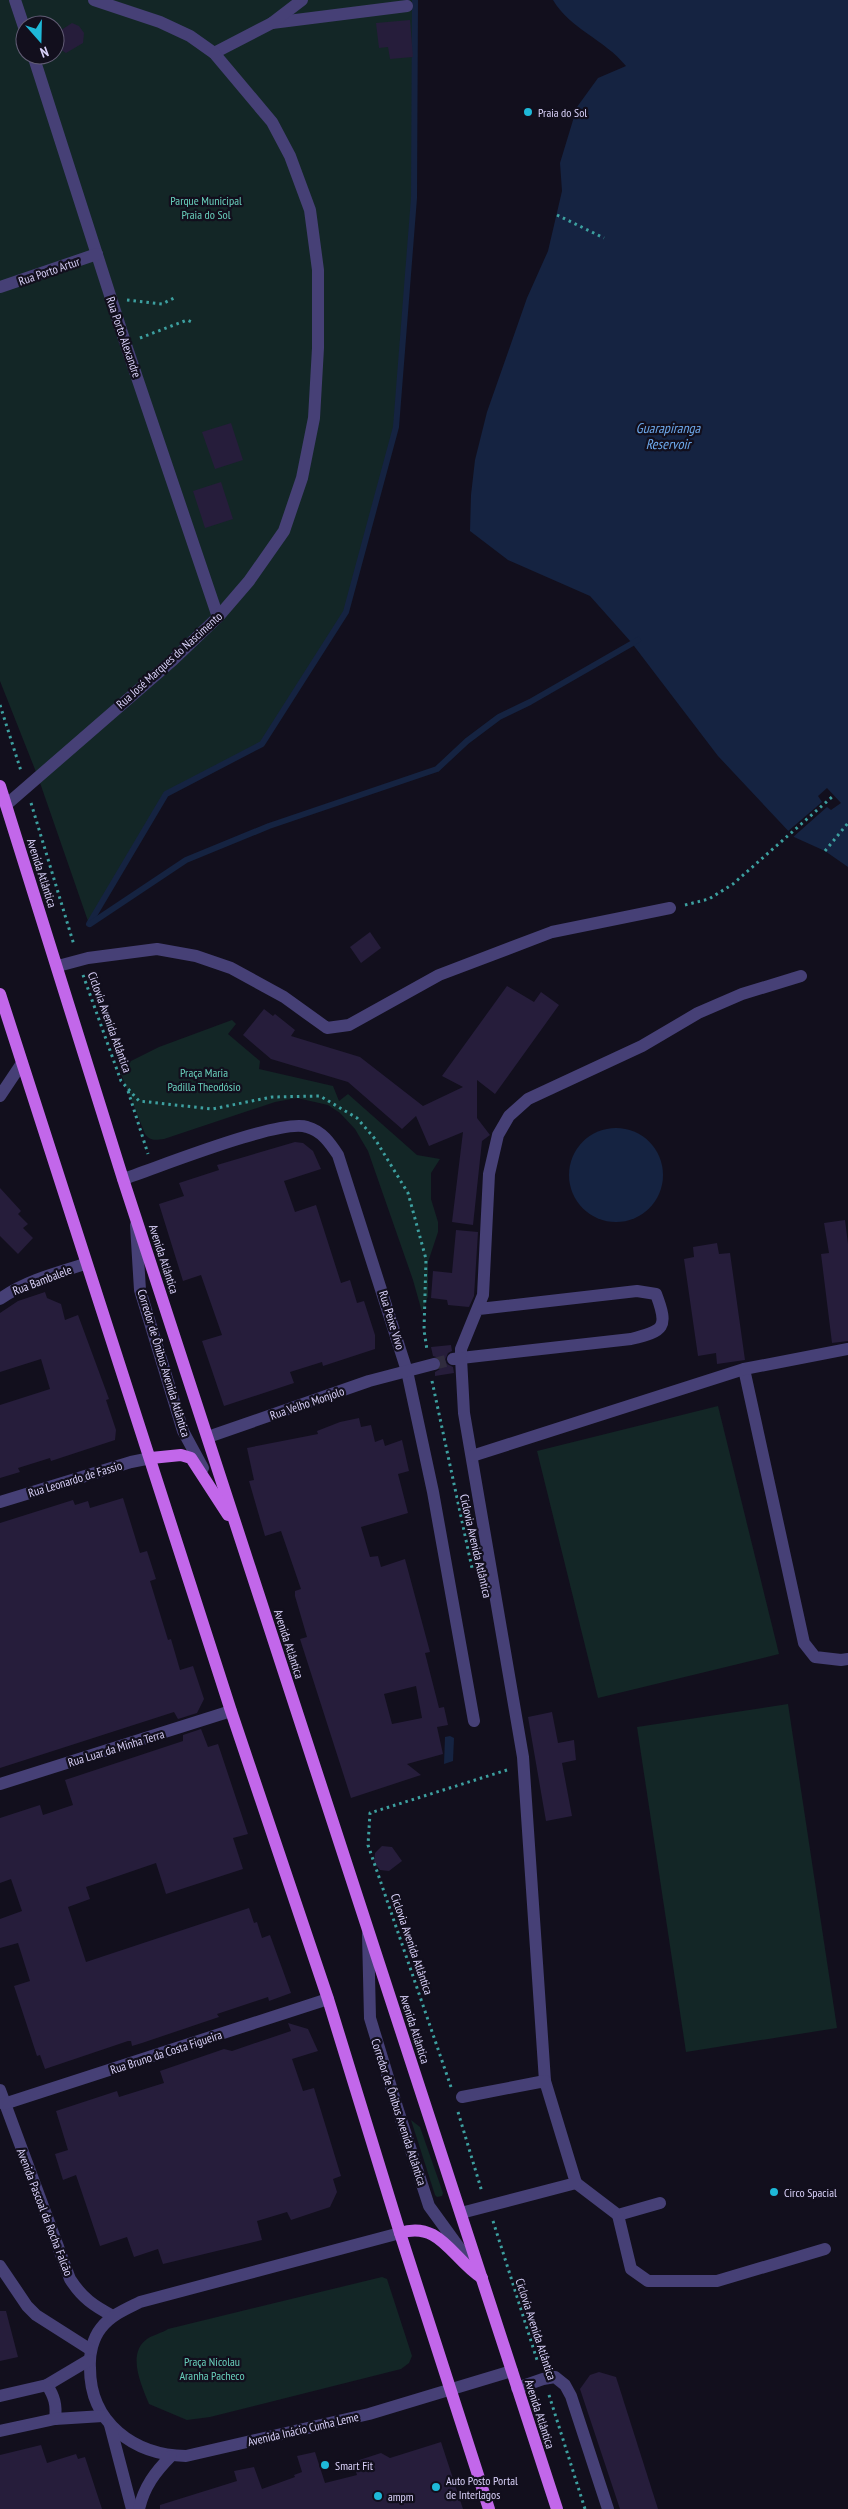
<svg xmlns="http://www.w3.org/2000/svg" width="848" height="2509" font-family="'PT Sans Narrow',sans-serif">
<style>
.green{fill:#132626;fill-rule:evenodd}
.water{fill:#152341}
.pier{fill:#120f1d}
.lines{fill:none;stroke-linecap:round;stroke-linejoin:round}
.stream{stroke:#152341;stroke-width:6}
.building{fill:#261d3b;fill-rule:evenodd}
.minor-tunnel{stroke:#302c3e;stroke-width:12;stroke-dasharray:12 6;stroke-linecap:butt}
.path{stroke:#3da0a0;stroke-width:3;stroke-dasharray:2.5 4;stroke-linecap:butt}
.minor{stroke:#464076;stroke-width:12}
.major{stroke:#c267ea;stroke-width:12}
.poi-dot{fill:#1eb8d8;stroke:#120f1d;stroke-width:2}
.labels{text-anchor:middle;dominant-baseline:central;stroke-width:4.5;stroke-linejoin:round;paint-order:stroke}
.poi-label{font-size:12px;fill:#d9d1f9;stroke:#120f1d;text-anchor:start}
.park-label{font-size:12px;fill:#68cebb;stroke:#120f1d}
.street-label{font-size:12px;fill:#d9d1f9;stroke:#120f1d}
.water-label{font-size:14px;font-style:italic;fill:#6da8ea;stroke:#120f1d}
</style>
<rect width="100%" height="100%" fill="#120f1d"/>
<!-- green -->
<g class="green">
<path d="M0,0H415L414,198L396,427L346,612L262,744L166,794L89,924L38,777L0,681ZM25,25H55V55H25Z"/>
<path d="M232,1020L236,1024L228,1034L260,1061L259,1069L333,1086L339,1101L348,1094L417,1155L440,1159L431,1173V1199L438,1222V1232L428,1262V1296L422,1312L413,1280L368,1151L355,1129L340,1113L328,1105L297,1098L275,1102L164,1139C155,1140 150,1141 145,1134L121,1074L123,1065L159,1047Z"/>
<polygon points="718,1406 779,1654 598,1698 537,1451"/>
<polygon points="788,1704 837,2028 686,2052 637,1727"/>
<polygon points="411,2120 420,2127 443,2193 442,2196 437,2197 435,2195"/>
<path d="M382,2277L387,2279L412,2356L409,2363L401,2369L210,2417L187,2420L149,2404C142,2386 126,2354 147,2339C153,2335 162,2333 168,2329Z"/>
</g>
<!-- water -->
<g class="water">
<path d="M553,0H848V867L825,851L794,837L718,756L631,642L590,596L508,560L470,531L471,495L475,460L487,412L527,298L548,251L562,191L560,163L577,107L598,78L626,66C604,39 570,29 553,0Z"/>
<circle cx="616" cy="1175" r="47"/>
<polygon points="450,1736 454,1738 453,1761 444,1764 445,1737"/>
</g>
<!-- pier -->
<polygon class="pier" points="827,788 841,803 831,810 827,807 792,838 787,832 822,802 818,796"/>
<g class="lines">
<!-- stream -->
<g class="stream">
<polyline points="89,924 166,794 262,744 346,612 396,427 414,198 415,0"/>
<polyline points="90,924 186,860 269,826 437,769 467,741 499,717 530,702 638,640"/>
</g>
</g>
<!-- building -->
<g class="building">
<polygon points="410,20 413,57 390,59 388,47 379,48 376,23"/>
<polygon points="72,23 79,26 84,33 83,43 66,53 55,46 55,34"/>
<polygon points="231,423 243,460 215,469 202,432"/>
<polygon points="221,482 233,519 205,528 193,491"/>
<polygon points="370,932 381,948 361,963 350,947"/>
<polygon points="507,986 534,1002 541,992 559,1005 495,1094 477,1080 477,1118 490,1135 482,1141 473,1225 452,1222 463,1132 429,1146 416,1116 402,1129 348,1082 271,1059 243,1035 264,1009 273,1016 275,1014 295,1030 291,1036 360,1057 423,1106 463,1087 442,1076"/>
<polygon points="295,1142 303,1143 313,1151 321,1169 284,1181 295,1212 316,1205 341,1283 350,1280 357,1303 364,1301 375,1335 375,1349 323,1366 322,1362 290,1372 294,1383 224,1406 202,1341 222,1335 201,1275 183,1281 159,1204 184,1196 179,1183 219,1170 217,1165"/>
<polygon points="0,1188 21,1211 18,1214 28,1224 23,1228 33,1238 18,1254 0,1236"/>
<polygon points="845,1220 848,1244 848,1341 832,1343 821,1254 829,1253 824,1223"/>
<polygon points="456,1230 478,1232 474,1296 469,1307 448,1305 447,1300 431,1298 433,1271 452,1273"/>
<polygon points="717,1243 719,1254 730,1253 745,1360 717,1364 716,1353 698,1356 684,1259 694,1257 693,1247"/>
<polygon points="45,1292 47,1298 61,1304 65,1320 78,1315 109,1399 106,1400 116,1430 115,1440 51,1461 50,1458 18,1468 20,1472 0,1478 0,1405 50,1389 41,1359 0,1372 0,1313 18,1301"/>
<polygon points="451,1345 452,1351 448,1353 445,1360 447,1364 453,1367 454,1373 435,1376 435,1372 440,1369 442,1362 439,1358 433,1356 431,1347"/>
<path d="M359,1418L361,1427L371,1425L375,1442L383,1439L385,1446L402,1440L409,1471L398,1474L408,1513L361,1527L370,1557L378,1556L381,1567L405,1559L430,1652L425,1653L439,1708L444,1707L448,1725L437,1727L443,1754L407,1764L421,1775L351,1798L300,1639L307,1637L295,1596V1591L301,1589L281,1531L265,1536L249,1481L254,1480L247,1448L318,1434L317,1431L340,1422ZM416,1686L422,1718L392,1724L384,1694Z"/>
<polygon points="123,1498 140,1553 147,1551 156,1579 150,1581 168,1640 171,1639 180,1670 193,1666 204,1699 197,1713 178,1719 174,1712 0,1768 0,1523 73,1500 75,1505 88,1501 90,1508"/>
<polygon points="552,1712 558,1743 574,1740 576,1760 562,1763 572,1816 546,1821 528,1717"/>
<polygon points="201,1729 208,1747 218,1744 248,1834 233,1838 243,1869 166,1894 156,1863 86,1887 90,1899 68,1907 86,1962 249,1908 254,1923 257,1922 262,1938 270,1935 291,1993 269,2001 268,1997 217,2014 219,2017 142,2043 132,2046 131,2041 128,2041 45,2069 40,2055 37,2056 14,1986 30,1981 18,1943 0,1948 0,1919 22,1911 11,1879 0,1883 0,1818 40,1805 43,1815 73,1805 65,1780 183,1741 183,1735"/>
<polygon points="382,1846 392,1847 402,1861 389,1871 380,1870 374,1862 375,1853"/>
<polygon points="288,2023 308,2029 318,2051 292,2059 303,2091 314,2088 341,2176 333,2179 337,2192 330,2207 291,2220 287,2212 257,2221 262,2240 163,2264 158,2249 134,2257 127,2237 100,2246 76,2175 63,2180 55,2154 68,2150 56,2111 117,2091 119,2097 164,2083 160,2071 224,2049 232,2051 291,2031"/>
<polygon points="0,2311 6,2311 18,2357 0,2361"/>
<polygon points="599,2372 616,2377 658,2509 620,2509 580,2389 590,2375"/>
<polygon points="441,2442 463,2509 160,2509 160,2505 237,2481 234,2471 254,2467 262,2489 295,2477 294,2475 302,2472 297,2456 315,2452 325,2483 357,2475 353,2462 381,2453 390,2458"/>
<polygon points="41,2445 47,2463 76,2454 78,2459 85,2457 102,2509 0,2509 0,2455"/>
</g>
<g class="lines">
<!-- minor-tunnel -->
<polyline class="minor-tunnel" points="434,1364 453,1359"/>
<!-- path -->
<g class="path">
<polyline points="557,215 604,238"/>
<polyline points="127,300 162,304 176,297"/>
<polyline points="140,338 187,320 194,323"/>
<polyline points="0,705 21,771"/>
<polyline points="31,803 74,945"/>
<polyline points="825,851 848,823"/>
<polyline points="685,905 709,899 733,884 832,797"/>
<polyline points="83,975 121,1081 139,1101 212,1109 272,1097 320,1096 357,1118 375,1139 408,1193 426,1259 424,1330 427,1350"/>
<polyline points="128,1091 148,1154"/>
<polyline points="432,1381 472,1568"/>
<polyline points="451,2087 368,1845 370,1813 507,1770"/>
<polyline points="458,2112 482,2192"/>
<polyline points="493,2221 538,2363"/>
<polyline points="549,2395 585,2509"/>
</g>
<!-- minor -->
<g class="minor">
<polyline points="15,0 25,30"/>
<polyline points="272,23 407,6"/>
<polyline points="214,53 272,23 302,0"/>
<polyline points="33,55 125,342 218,617"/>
<polyline points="0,287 97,254"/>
<polyline points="6,805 173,660 218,617 249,581 284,531 302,478 314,418 318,348 318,270 310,210 290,156 272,122 214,53 190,36 160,22 94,0"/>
<polyline points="58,966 88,958 157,949 196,956 231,968 284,997 327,1028 349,1025 439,975 552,932 670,908"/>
<polyline points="0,1096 22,1063"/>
<path d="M123,1179C157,1168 280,1118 307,1127C322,1131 330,1143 338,1155L407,1371L433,1492L474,1721"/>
<polyline points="136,1225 140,1290 183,1431 203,1468"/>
<path d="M0,1299C25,1281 56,1273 85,1264"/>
<path d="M479,1309L637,1291L656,1294C669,1328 664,1331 631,1339L461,1358V1349L483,1295L489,1174L498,1135L509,1116L528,1099L642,1046L698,1013L742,994L801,976"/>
<polyline points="453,1359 461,1358 464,1413 523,1757 545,2081"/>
<polyline points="744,1369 804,1643 815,1657 841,1660 848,1659"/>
<polyline points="208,1437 369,1381 434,1364"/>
<polyline points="472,1456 744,1369 848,1349"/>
<polyline points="0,1502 131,1462 151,1458"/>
<polyline points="0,1784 231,1711"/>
<polyline points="368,1934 370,2018 397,2107 429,2206 474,2268"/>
<path d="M0,2090L70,2279C82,2298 94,2306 113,2316"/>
<polyline points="4,2104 328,1999"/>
<polyline points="576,2183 618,2215 660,2203"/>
<polyline points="461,2213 576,2183 545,2081 462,2097"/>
<polyline points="618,2215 631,2269 648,2281 717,2281 825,2249"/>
<path d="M400,2233L140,2302C126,2309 111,2315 101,2328C93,2338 89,2354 90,2368C90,2423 134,2455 186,2456L369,2414L512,2371"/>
<polyline points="0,2266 27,2306 36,2315 91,2350"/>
<path d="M47,2385C54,2396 57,2405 55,2419"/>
<polyline points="517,2388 543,2379 555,2377 565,2385 571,2396 608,2509"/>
<polyline points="0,2396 47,2385 89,2360"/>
<polyline points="110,2425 132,2509"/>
<polyline points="0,2431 55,2419 103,2416"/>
<path d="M139,2509C144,2487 155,2472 171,2456"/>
</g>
<!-- major -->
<g class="major">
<polyline points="0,786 123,1179 557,2509"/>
<polyline points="0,994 231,1711 328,1999 400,2233 489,2509"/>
<polyline points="151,1458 181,1455 191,1458 228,1515"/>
<path d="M400,2233C440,2220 452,2259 482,2278"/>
</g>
</g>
<!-- markers -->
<g class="poi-dot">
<circle cx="528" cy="112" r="5"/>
<circle cx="774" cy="2192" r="5"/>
<circle cx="325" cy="2465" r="5"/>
<circle cx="436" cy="2487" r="5"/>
<circle cx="378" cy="2496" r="5"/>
</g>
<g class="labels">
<!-- poi labels -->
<g class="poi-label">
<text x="538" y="112">Praia do Sol</text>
<text x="784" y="2192">Circo Spacial</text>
<text x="335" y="2465">Smart Fit</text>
<text x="446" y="2480">Auto Posto Portal<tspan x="446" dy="14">de Interlagos</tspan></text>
<text x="388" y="2496">ampm</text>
</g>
<!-- park labels -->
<g class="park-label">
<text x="206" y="200">Parque Municipal<tspan x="206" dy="14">Praia do Sol</tspan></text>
<text x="204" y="1072">Praça Maria<tspan x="204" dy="14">Padilla Theodósio</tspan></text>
<text x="212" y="2361">Praça Nicolau<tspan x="212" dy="14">Aranha Pacheco</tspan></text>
</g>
<!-- street labels -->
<g class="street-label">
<text transform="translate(49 271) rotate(-19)">Rua Porto Artur</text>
<text transform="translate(124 337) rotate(71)">Rua Porto Alexandre</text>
<text transform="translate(169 660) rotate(-42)">Rua José Marques do Nascimento</text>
<text transform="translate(42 873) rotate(72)">Avenida Atlântica</text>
<text transform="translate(110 1022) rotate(70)">Ciclovia Avenida Atlântica</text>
<text transform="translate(164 1259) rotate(72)">Avenida Atlântica</text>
<text transform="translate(42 1280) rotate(-21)">Rua Bambalele</text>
<text transform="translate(392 1320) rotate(73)">Rua Peixe Vivo</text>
<text transform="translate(164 1363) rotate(73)">Corredor de Ônibus Avenida Atlântica</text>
<text transform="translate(307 1403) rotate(-19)">Rua Velho Monjolo</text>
<text transform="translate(75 1479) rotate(-17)">Rua Leonardo de Fassio</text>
<text transform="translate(476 1546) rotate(77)">Ciclovia Avenida Atlântica</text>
<text transform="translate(289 1644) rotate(72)">Avenida Atlântica</text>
<text transform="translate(116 1748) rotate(-17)">Rua Luar da Minha Terra</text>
<text transform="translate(412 1944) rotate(71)">Ciclovia Avenida Atlântica</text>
<text transform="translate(415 2029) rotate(72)">Avenida Atlântica</text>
<text transform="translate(166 2052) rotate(-18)">Rua Bruno da Costa Figueira</text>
<text transform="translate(399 2112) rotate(72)">Corredor de Ônibus Avenida Atlântica</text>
<text transform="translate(45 2212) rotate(69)">Avenida Pascoal da Rocha Falcão</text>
<text transform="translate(536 2329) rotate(72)">Ciclovia Avenida Atlântica</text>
<text transform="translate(540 2414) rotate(72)">Avenida Atlântica</text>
<text transform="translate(303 2429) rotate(-13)">Avenida Inácio Cunha Leme</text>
</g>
<!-- water labels -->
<g class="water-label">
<text x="668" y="428">Guarapiranga<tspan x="668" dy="16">Reservoir</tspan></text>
</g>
</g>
<!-- north arrow -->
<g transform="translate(40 40) rotate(160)"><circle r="24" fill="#120f1d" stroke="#625d75"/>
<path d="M0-4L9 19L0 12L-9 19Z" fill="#1eb8d8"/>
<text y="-8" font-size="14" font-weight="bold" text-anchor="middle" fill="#d9d1f9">N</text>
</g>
</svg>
